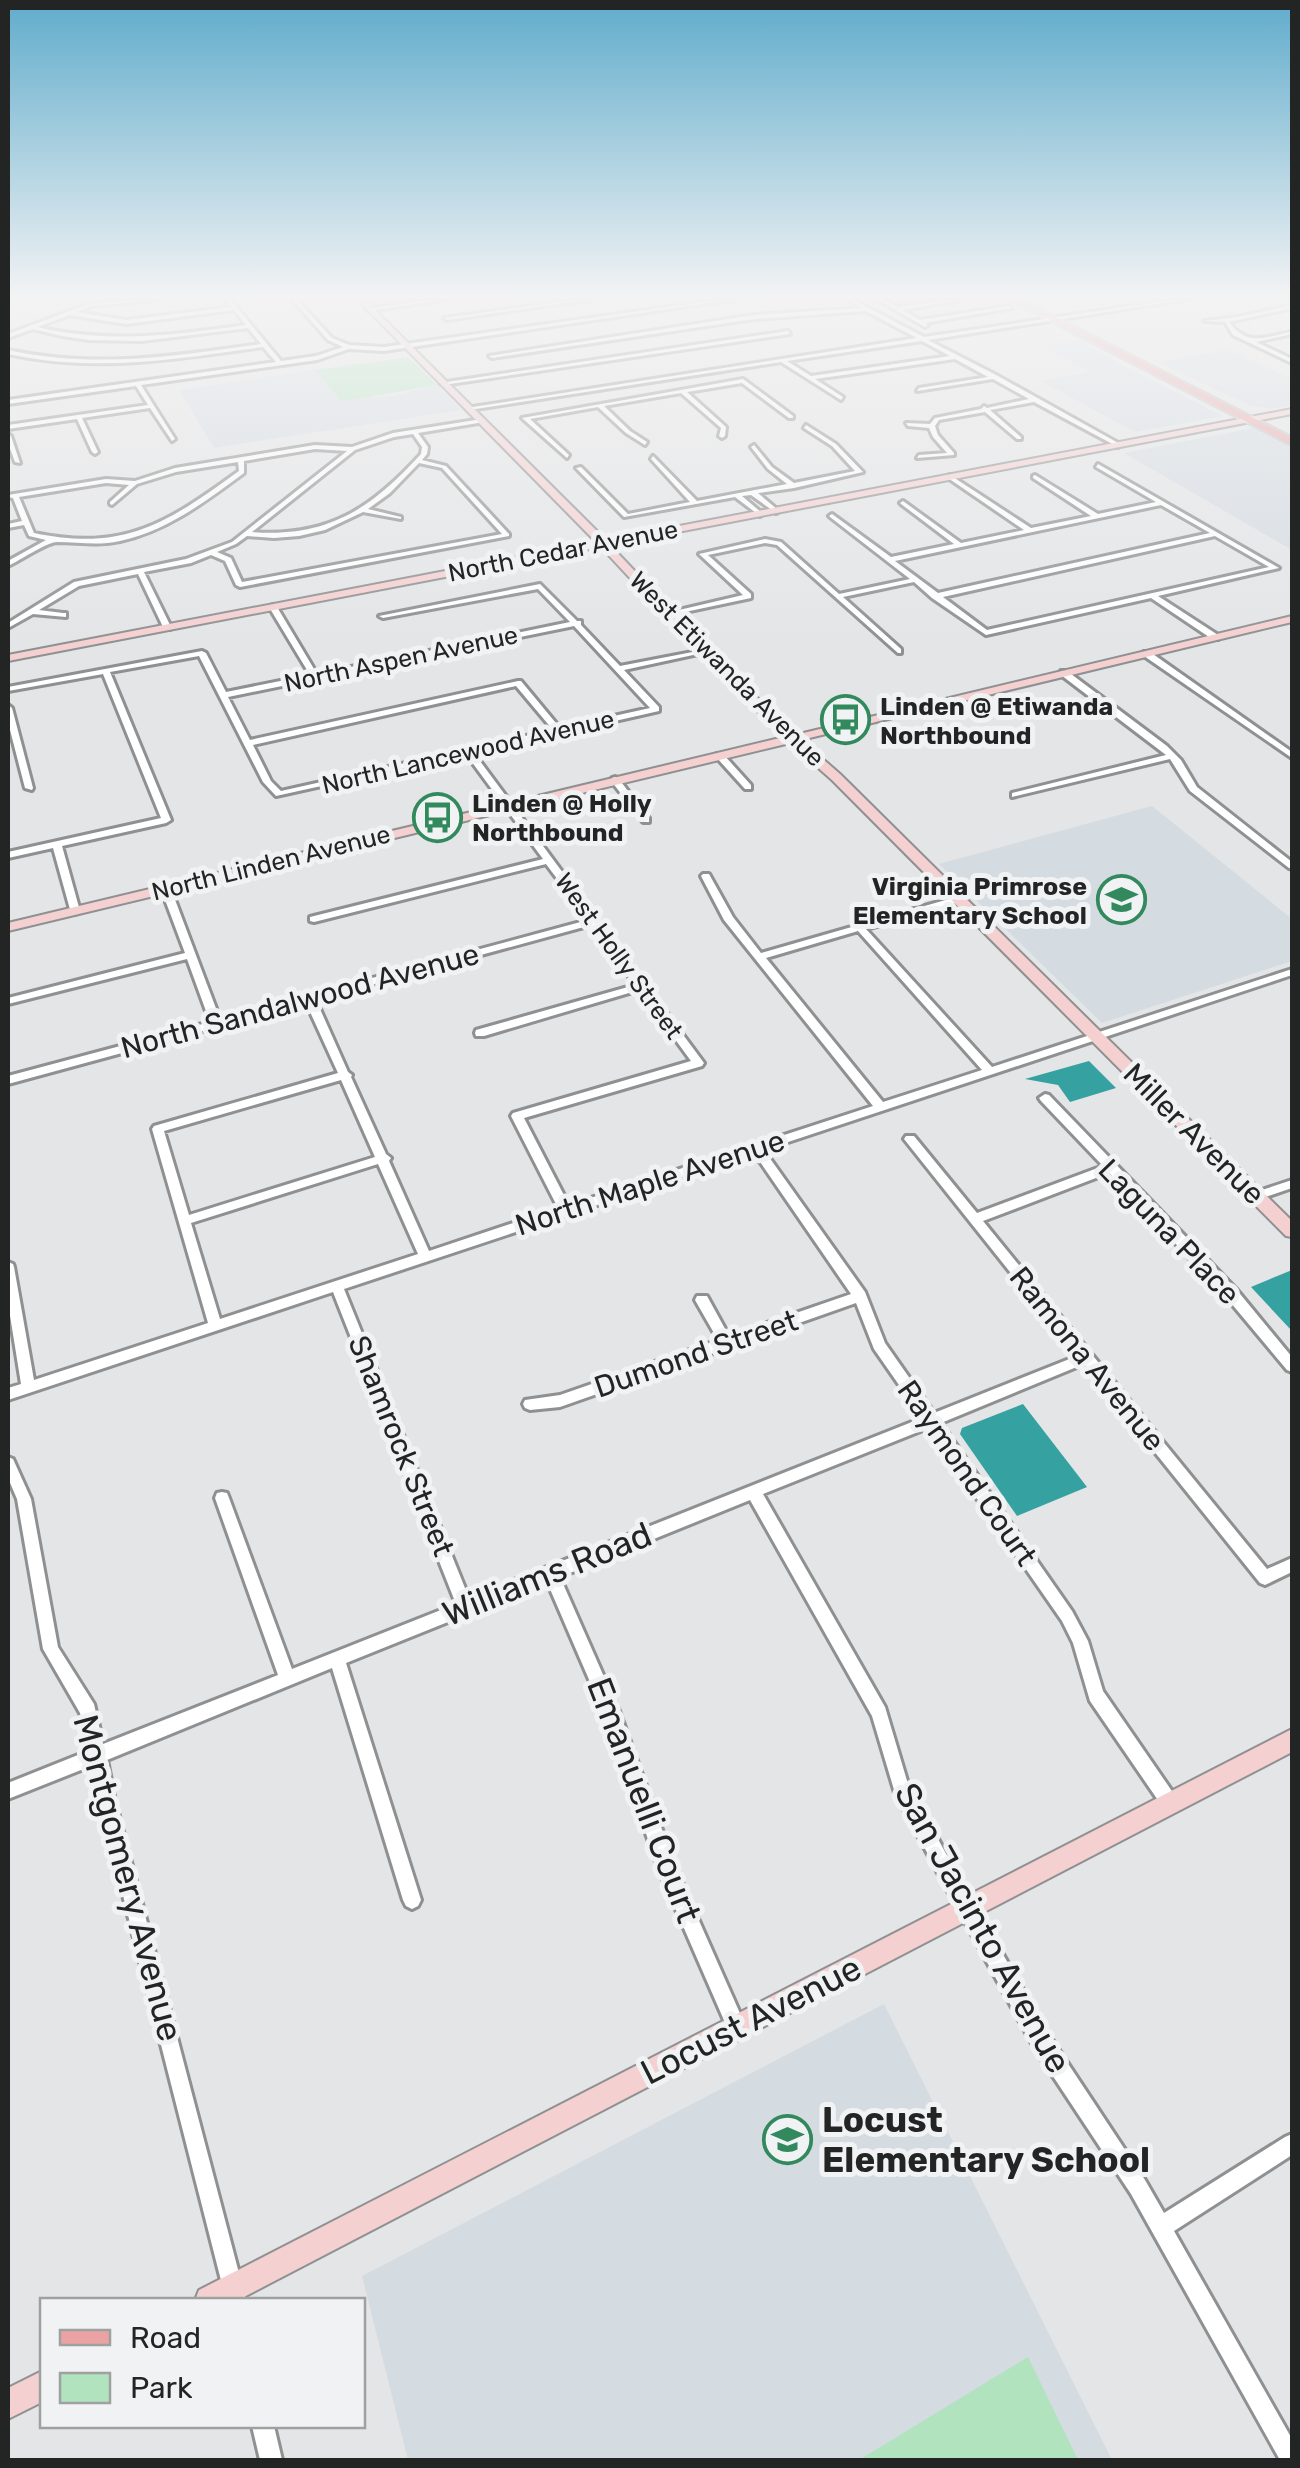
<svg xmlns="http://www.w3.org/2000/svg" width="1300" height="2468" font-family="Rubik,sans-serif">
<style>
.built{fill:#d4dbe1}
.green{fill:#b1e3be}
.water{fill:#35a1a1}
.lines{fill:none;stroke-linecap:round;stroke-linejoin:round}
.street-casing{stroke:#8f9091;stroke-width:6}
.secondary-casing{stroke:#8f9091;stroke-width:4}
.primary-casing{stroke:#c1c2c2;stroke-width:5}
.street{fill:#fff;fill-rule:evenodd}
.secondary{fill:#f5d0d1;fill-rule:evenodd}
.primary{fill:#eba2a3;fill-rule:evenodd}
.labels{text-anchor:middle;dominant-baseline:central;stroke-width:10;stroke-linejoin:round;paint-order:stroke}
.far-street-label{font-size:25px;fill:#232424;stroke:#f1f2f3}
.far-poi-label{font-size:25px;font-weight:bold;fill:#232424;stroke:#f1f2f3;text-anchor:start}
.street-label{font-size:30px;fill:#232424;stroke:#f1f2f3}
.near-street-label{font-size:35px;fill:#232424;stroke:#f1f2f3}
.near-poi-label{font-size:35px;font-weight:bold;fill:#232424;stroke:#f1f2f3;text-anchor:start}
</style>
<rect width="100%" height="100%" fill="#e4e5e6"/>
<!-- built -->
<g class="built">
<polygon points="1080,340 1125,367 1223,416 1135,432 1041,381 1091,372 1042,346"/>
<polygon points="1228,350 1292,379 1292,405 1271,409 1251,406 1158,362"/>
<polygon points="315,370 340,399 394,396 437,385 461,410 214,448 179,390"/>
<polygon points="1253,428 1292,448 1292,550 1124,453"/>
<polygon points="1152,806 1292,919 1292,961 1102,1023 939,864"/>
<polygon points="884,2004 1112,2460 408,2460 362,2276"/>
</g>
<!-- green -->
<g class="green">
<polygon points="409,357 437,385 350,400 340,399 315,370"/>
<polygon points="1028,2357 1078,2460 859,2460"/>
</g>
<!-- water -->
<g class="water">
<polygon points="1089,1061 1116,1088 1070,1102 1058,1085 1025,1079"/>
<polygon points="1292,1270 1292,1331 1251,1287"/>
<polygon points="1023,1404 1087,1487 1017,1516 960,1434 962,1428"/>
</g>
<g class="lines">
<defs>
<g id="street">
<path d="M144,299H160L92,306L76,312L126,320L232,307L225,299H230L281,361L316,356L343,347L328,340L292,299H296L332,338L349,345L384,347L725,299H736L384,351L349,349L317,360L141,385L175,439L172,441L150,408L82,418L98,452L95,454L92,452L77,419L8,429V425L148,405L136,386L8,404V400L276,362L263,347C175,359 97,373 8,354V350C96,369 173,356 261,344L248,328L142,341L89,340L62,336L33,329L8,338V334L89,304ZM234,310L246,325C174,335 109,344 37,327L70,315L126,324Z"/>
<polygon points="435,299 447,299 369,311 366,309"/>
<polygon points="580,299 592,299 447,320 444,318"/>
<path d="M847,299H852L924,337L1178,299H1189L928,340L998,376L1120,444L1118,447L1034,402L990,410L1021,437V439H1017L985,412L939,420L935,426L938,435L954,453V455L917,458L919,455L947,453L933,437L929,428L908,426L906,423L930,424L935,418L981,409L984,406L987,408L1029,399L993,379L917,391L919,388L988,377L955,359L815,379L843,397L841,400L781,362L469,410L466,408L917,338L866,311L754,319L492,358L489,356L754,315L861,308ZM922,341L950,356L811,376L787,361Z"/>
<polygon points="877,299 883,299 898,307 954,299 958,300 903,310 920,320 1009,306 1012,308 925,323 928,325 925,327"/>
<path d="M1292,305V308L1229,322C1248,348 1266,336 1292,332V334L1256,342L1292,359V363L1233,335L1225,322L1204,321L1238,317Z"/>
<polygon points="788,331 790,334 443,385 440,383"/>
<polygon points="743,379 793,416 793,418 789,418 742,383 687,392 726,427 725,436 722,438 719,436 721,428 681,393 604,406 630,431 647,442 645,445 626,433 598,407 530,419 569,455 567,458 522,418"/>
<path d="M482,419L484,422L418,433L428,447L427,454L422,460L446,466L509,534V536L240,587L236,585L225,561L211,555L191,563L144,572L171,627L170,629L163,627L138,574L79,586L39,610L63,613H66V617L33,614L8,628V623L74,582L186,559L232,542L347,451L315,449L244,461V473C206,501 167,531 120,541C98,546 78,542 57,542C45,543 21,560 8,566V561L46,540L29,536L24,525L8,528V524L22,521L13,498L8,497V495L106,479L135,481L175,468L315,445L352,447L393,433ZM413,434L422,447L421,454C372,508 328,538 252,532L355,450L394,437ZM238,462L239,471C167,523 125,552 34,533L19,497L106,483L129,485L110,502V504L112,505L137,484L176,472ZM419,463L442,468L502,534L242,582L231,558L217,552L236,544L247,536L274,538L299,536L325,530L363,512L401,519V517L368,509L390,493Z"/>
<polygon points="806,425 836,444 863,472 794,488 758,493 778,510 778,512 776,513 751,495 742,496 762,513 763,514 760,516 735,497 624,517 576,468 581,467 628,514 690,502 651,459 653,456 697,501 787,484 768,469 751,447 754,445 772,467 794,483 855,471 832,446 804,428"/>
<polygon points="8,434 11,436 20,463 15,462 8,443"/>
<path d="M1098,464L1279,568L1158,596L1218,635V639H1212L1151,598L986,635L932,598L914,582L843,597L901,649V653H898L777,545L765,543L708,555L751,594V598L666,616L662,614L743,595L699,554L765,539L781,542L839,594L910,579L830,517L829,516L832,514L891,557L954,544L901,504L900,503L903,501L961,543L1024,530L948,478V476L950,475L1031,528L1091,516L1033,478V476L1035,475L1098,514L1156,502L1096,467ZM1161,505L1210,533L938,593L895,561ZM1215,536L1269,567L987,630L943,597Z"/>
<path d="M540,584L577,621H581V625L620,666L703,650L707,652L624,670L659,707V711L474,753L704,1063L702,1066L524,1118L569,1205L873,1106L724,920L701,876L703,874H709L733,917L761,953L956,897H962V901L866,929L992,1067L1292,969V975L764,1150L865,1292L885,1343L934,1413L1077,1356L904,1139L906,1136H914L977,1213L1103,1166L1041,1101L1039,1098L1045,1094L1049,1095L1236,1289L1292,1357V1372L1287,1370L1226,1297L1109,1173L983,1221L1267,1569L1292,1558V1572L1265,1585L1260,1583L1084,1364L941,1423L1072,1611L1088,1641L1103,1691L1176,1797L1178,1803L1176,1809L1170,1811L1164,1809L1090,1701L1073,1643L1062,1621L928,1428L763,1494L885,1707L908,1784L956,1872L1049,2035L1145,2180L1164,2213L1285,2137L1292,2134V2155L1174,2231L1292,2439V2460H1280L1131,2194L1035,2049L944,1884L895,1793L872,1716L750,1500L560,1577L619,1711L677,1871L746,2027L744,2034L737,2036L730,2034L660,1873L603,1712L547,1582L346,1663L421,1900L418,1906L412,1909L406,1906L403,1900L332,1668L107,1760L115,1801L246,2300H226L99,1801L91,1766L8,1799V1783L88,1751L80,1713L43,1649L17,1499L8,1478V1457L13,1459L31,1499L58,1647L94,1704L103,1744L278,1675L215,1498L217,1493L222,1492L227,1493L229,1498L292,1669L456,1604L333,1292L8,1400V1388L21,1384L8,1303V1262L13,1264L14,1267L34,1380L208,1323L152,1129L154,1126L338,1073L306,1003L8,1084V1076L210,1022L187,959L8,1004V998L185,953L161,889L166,886L171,889L220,1019L588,920L546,864L314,922L310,921V917L543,859L466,754L276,796L263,782L199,656L110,672L171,820L166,823L62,846L80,911L75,914L71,913L53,848L8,858V852L161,818L103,674L8,691V687L202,651L206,653L226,692L310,675L269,607L273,605L277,607L317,674L570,622L538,589L383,618L379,616ZM574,626L650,708L560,728L521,681H518L250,740L228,697ZM516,686L553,730L281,791L271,781L253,745ZM591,925L635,985L476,1030L475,1033L476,1036H484L639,990L691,1061L513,1113L511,1116L558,1208L429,1251L389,1161L391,1158L386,1154L351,1077L352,1075L348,1072L316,1000ZM858,931L982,1070L883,1102L766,958ZM341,1080L375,1157L189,1215L164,1131ZM754,1153L851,1294L729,1336L707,1296H697L695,1300L718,1340L560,1395L525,1400L523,1404L525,1408L530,1410L560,1407L856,1303L874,1349L922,1418L469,1598L344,1289ZM378,1164L418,1254L220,1319L191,1223Z"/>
<polygon points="1144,652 1150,652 1292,752 1292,758 1144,656"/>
<polygon points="1061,671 1067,671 1167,746 1181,760 1197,787 1292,862 1292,869 1289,868 1190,791 1170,759 1012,797 1012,793 1166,755 1061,675"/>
<polygon points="8,705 12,708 33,788 32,790 25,788 8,722"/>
<polygon points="717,754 723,754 751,785 751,789 745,789 717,758"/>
<polygon points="615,777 618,778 649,818 649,822 643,822 612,782 612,778"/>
<polygon points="1292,1180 1292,1188 1257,1200 1251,1196 1253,1193"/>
<polygon points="252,2426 274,2426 282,2460 260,2460"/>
</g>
<g id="secondary">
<polygon points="357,299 364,299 606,540 1292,409 1292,414 610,545 719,660 795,735 1292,616 1292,622 801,740 840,774 1292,1221 1292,1237 1286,1236 832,780 790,743 8,931 8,923 784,737 711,665 601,547 8,661 8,655 596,542"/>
<polygon points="1292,1729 1292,1752 238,2300 195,2300 199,2290"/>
<polygon points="42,2371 42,2402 8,2419 8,2388"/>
</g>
<polygon id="primary" points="1009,299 1019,299 1292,438 1292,445"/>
</defs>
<!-- street casing -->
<use href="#street" class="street-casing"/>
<!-- secondary casing -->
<use href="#secondary" class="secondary-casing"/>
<!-- primary casing -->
<use href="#primary" class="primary-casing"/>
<!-- street -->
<use href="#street" class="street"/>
<!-- secondary -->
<use href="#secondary" class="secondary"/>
<!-- primary -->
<use href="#primary" class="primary"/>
</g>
<!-- sky -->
<linearGradient id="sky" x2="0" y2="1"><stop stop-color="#60accc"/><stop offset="0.46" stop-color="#f3f3f4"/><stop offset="1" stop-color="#f3f3f4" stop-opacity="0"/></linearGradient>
<rect width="1300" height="644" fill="url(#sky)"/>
<!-- icons -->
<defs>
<symbol id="bus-ring" viewBox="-11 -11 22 22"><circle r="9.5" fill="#f1f2f3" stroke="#31895d" stroke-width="1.5"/><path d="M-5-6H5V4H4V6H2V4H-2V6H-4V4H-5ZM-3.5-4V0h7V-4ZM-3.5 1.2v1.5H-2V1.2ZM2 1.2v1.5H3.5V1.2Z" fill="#31895d"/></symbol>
<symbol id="school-ring" viewBox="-11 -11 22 22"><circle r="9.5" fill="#f1f2f3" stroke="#31895d" stroke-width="1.5"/><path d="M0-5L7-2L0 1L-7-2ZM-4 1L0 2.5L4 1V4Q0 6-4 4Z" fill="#31895d"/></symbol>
</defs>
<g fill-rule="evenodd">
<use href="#bus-ring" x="818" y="692" width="55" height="55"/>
<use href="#bus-ring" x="410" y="790" width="55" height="55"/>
<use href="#school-ring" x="1094" y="872" width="55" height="55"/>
<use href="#school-ring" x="760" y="2112" width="55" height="55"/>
</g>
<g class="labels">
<!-- far-street labels -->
<g class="far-street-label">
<text transform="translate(563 551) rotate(-11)">North Cedar Avenue</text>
<text transform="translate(401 659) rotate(-12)">North Aspen Avenue</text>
<text transform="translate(727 669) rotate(45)">West Etiwanda Avenue</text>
<text transform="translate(468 752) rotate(-13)">North Lancewood Avenue</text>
<text transform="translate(271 863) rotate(-14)">North Linden Avenue</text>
<text transform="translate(619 956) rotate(54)">West Holly Street</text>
</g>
<!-- far-poi labels -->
<g class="far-poi-label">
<text x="880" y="706">Linden @ Etiwanda<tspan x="880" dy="29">Northbound</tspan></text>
<text x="472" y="803">Linden @ Holly<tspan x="472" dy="29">Northbound</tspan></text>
<text x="1087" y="886" text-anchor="end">Virginia Primrose<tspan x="1087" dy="29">Elementary School</tspan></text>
</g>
<!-- street labels -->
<g class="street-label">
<text transform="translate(300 1001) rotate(-15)">North Sandalwood Avenue</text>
<text transform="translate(1194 1134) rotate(45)">Miller Avenue</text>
<text transform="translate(650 1183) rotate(-18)">North Maple Avenue</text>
<text transform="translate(1169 1232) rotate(46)">Laguna Place</text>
<text transform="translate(696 1354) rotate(-19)">Dumond Street</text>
<text transform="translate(1087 1359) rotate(51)">Ramona Avenue</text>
<text transform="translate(401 1446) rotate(68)">Shamrock Street</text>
<text transform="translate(967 1473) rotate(55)">Raymond Court</text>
</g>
<!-- near-street labels -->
<g class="near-street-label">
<text transform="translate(547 1574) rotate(-22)">Williams Road</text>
<text transform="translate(644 1800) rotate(69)">Emanuelli Court</text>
<text transform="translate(128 1878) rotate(75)">Montgomery Avenue</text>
<text transform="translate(983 1928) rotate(61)">San Jacinto Avenue</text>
<text transform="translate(751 2020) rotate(-27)">Locust Avenue</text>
</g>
<!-- near-poi labels -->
<g class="near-poi-label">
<text x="822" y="2120">Locust<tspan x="822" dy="40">Elementary School</tspan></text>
</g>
</g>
<!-- border -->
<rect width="1300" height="2468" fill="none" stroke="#232424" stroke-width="20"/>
<!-- legend -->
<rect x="40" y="2298" width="325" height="130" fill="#f1f2f3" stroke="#9fa0a0" stroke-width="2.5"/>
<rect x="60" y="2330" width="50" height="15" fill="#eba2a3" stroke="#9fa0a0" stroke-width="2.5"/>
<text x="130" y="2348" font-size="30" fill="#232424">Road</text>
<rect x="60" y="2373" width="50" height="30" fill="#b1e3be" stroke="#9fa0a0" stroke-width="2.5"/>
<text x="130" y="2398" font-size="30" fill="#232424">Park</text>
</svg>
